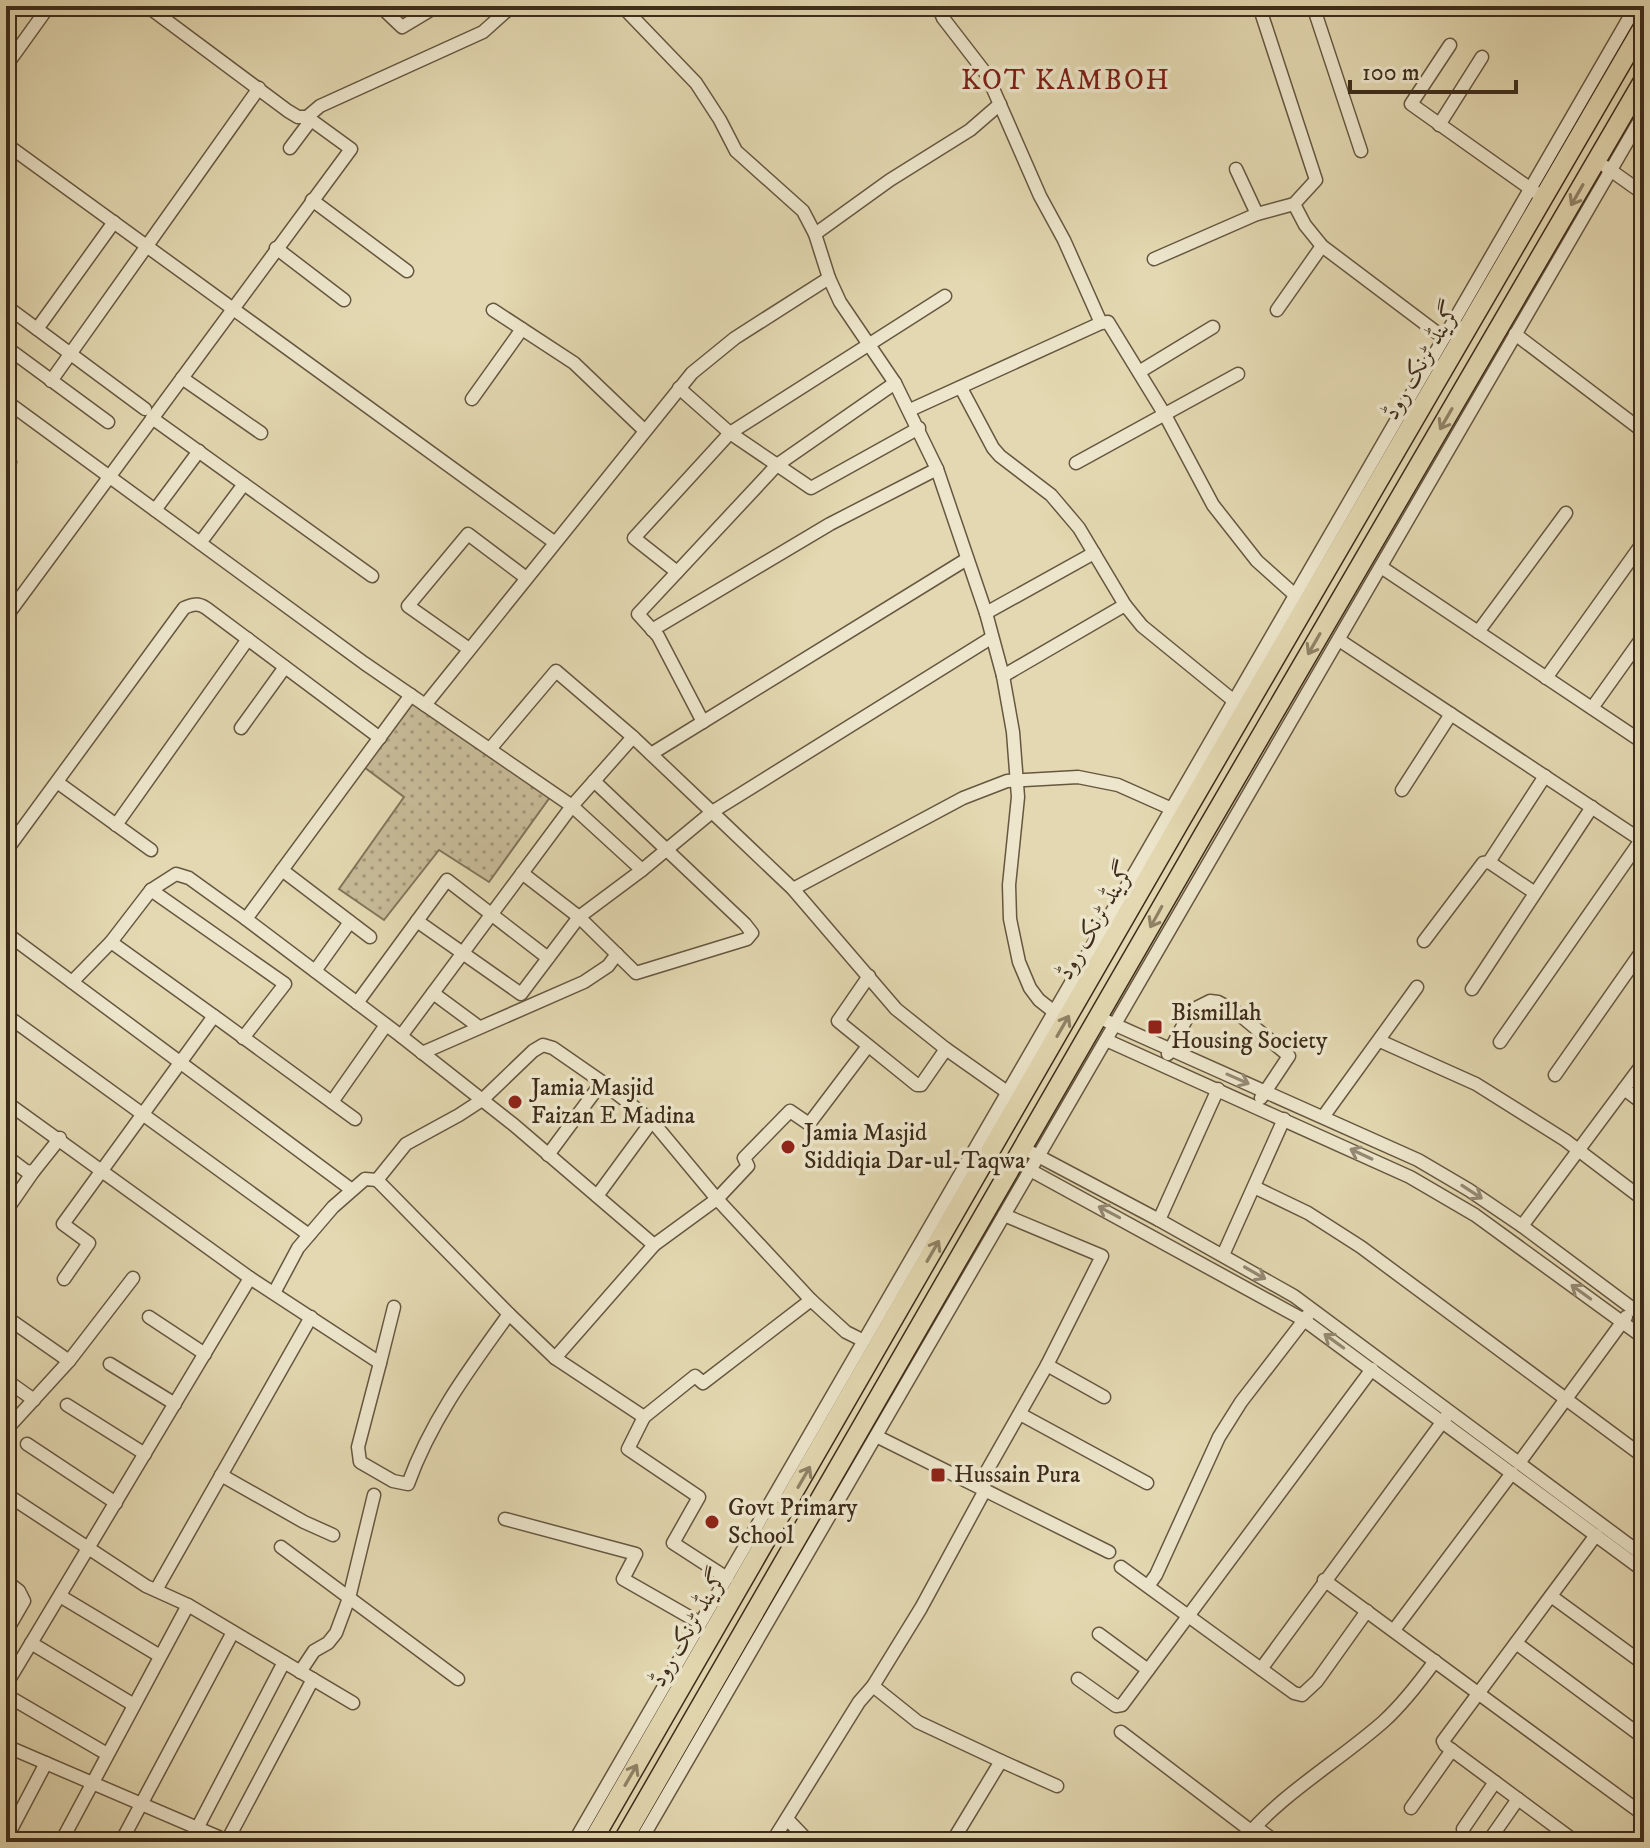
<svg xmlns="http://www.w3.org/2000/svg" width="1650" height="1848" font-family="'IM FELL DW Pica',Amiri,serif">
<style>
.park{fill:url(#park-dots);stroke:#82745a;stroke-width:2}
.lines{fill:none;stroke-linecap:round;stroke-linejoin:round}
.minor-casing{stroke:#665740;stroke-width:15}
.highway-casing{stroke:#3d2c1b;stroke-width:21}
.minor{stroke:#ede6cc;stroke-width:12}
.highway{stroke:#e3d8b1;stroke-width:18}
.oneway{stroke:#908266}
.oneway2{stroke:#958974}
.poi-dot{fill:#8f2418;stroke:#ede6cc;stroke-width:3}
.labels{text-anchor:middle;dominant-baseline:central;stroke-width:7;stroke-linejoin:round;paint-order:stroke}
.street-label{font-size:24px;fill:#3d2c1b;stroke:#ede6cc}
.poi-label{font-size:24px;fill:#3d2c1b;stroke:#ede6cc;text-anchor:start}
.quarter-label{font-size:28px;letter-spacing:2px;fill:#7a1f14;stroke:#ede6cc}
</style>
<defs>
<pattern id="park-dots" width="8" height="8" patternUnits="userSpaceOnUse" patternTransform="scale(2)"><rect width="8" height="8" fill="#c7bb98"/><path d="M2 2h.1M6 6h.1" fill="none" stroke="#a3987b" stroke-width="1.8" stroke-linecap="round"/></pattern>
</defs>
<rect width="100%" height="100%" fill="#e3d8b1"/>
<filter id="stains"><feTurbulence type="fractalNoise" baseFrequency=".0025" numOctaves="4"/><feColorMatrix values="0 0 0 0 .2 0 0 0 0 .09 0 0 0 0 .02 0 0 0 .5 -.17"/></filter>
<radialGradient id="worn" r=".72"><stop offset=".6" stop-color="#630" stop-opacity="0"/><stop offset="1" stop-color="#630" stop-opacity=".3"/></radialGradient>
<!-- park -->
<polygon class="park" points="411,695 553,793 489,882 439,850 384,920 339,889 404,797 360,764"/>
<g class="lines">
<defs>
<g id="minor">
<polyline points="380,6 402,27 437,6"/>
<polyline points="622,6 696,83 720,120 736,151 803,211 815,234 829,278 840,302 895,383 937,469 986,613 1003,676 1013,732 1018,797 1009,885 1010,919 1019,962 1030,988 1039,1000 1053,1011"/>
<polyline points="938,6 943,18 987,75 1040,196 1064,240 1101,323"/>
<polyline points="1259,6 1316,180 1294,204 1305,225 1322,246 1444,338"/>
<polyline points="1313,6 1361,151"/>
<polyline points="1450,45 1411,104 1535,192"/>
<polyline points="6,66 49,6"/>
<polyline points="307,117 320,106 483,32 512,6"/>
<polyline points="1439,125 1482,57"/>
<polyline points="6,144 554,542"/>
<polyline points="290,148 311,120"/>
<polyline points="1606,167 1644,194"/>
<polyline points="1236,169 1257,214"/>
<polyline points="312,200 407,271"/>
<polyline points="815,234 890,180 970,130 1000,104"/>
<polyline points="276,248 344,300"/>
<polyline points="1154,259 1257,214 1294,204"/>
<polyline points="6,306 145,409"/>
<polyline points="493,310 574,363 644,430"/>
<polyline points="1277,310 1322,246"/>
<polyline points="37,329 114,222"/>
<polyline points="1515,334 1644,432"/>
<polyline points="6,347 108,422"/>
<polyline points="1139,372 1213,327"/>
<polyline points="182,378 261,433"/>
<polyline points="51,381 259,88"/>
<polyline points="679,388 730,433 811,488 919,428"/>
<polyline points="961,388 993,448 1000,456 1051,495 1079,528 1125,605 1142,626 1234,701"/>
<polyline points="472,399 522,329"/>
<polyline points="6,401 364,663 572,806 642,870 712,812 793,889 896,1009 946,1049 1007,1092"/>
<polyline points="910,410 1101,323 1108,322 1165,415 1213,505 1257,561 1295,595"/>
<polyline points="152,418 372,576"/>
<polyline points="6,459 10,462"/>
<polyline points="1076,463 1238,374"/>
<polyline points="155,510 199,451"/>
<polyline points="200,543 244,484"/>
<polyline points="1381,567 1644,743"/>
<polyline points="677,572 634,538 730,433 945,296"/>
<polyline points="986,613 1094,553"/>
<polyline points="6,617 351,149 307,117 298,117 288,111 147,6"/>
<polyline points="652,630 830,524 937,469"/>
<polyline points="1478,632 1566,513"/>
<polyline points="1339,640 1644,842"/>
<polyline points="469,649 408,606 468,534 525,577"/>
<polyline points="1003,676 1125,605"/>
<polyline points="1546,678 1644,541"/>
<polyline points="425,705 692,373 735,338 829,278"/>
<polyline points="1592,708 1644,635"/>
<polyline points="703,722 658,636 638,614 777,465 895,383"/>
<polyline points="241,728 285,667"/>
<polyline points="633,737 572,806 401,1036 514,1125 654,1245"/>
<polyline points="490,749 556,671 633,737 712,812 991,638"/>
<polyline points="651,754 967,559"/>
<polyline points="57,782 151,850"/>
<polyline points="1402,790 1451,714"/>
<polyline points="116,825 248,639"/>
<path d="M6,851L184,608C193,604 198,603 206,608L380,738"/>
<polyline points="1489,862 1535,893"/>
<polyline points="282,870 370,937"/>
<polyline points="522,873 579,917 636,973 747,939 752,933 745,924 594,781"/>
<polyline points="793,889 963,798 1007,781 1078,777 1118,785 1172,809"/>
<polyline points="151,890 285,984 243,1038"/>
<polyline points="417,921 521,994 579,917 642,870"/>
<polyline points="6,933 352,1190"/>
<polyline points="1424,941 1483,863 1489,862 1545,776"/>
<polyline points="111,942 151,890 176,874 189,878 246,919"/>
<polyline points="315,971 350,922"/>
<polyline points="869,976 838,1021 844,1026 917,1085 921,1085 946,1049"/>
<polyline points="72,982 111,942 214,1016"/>
<polyline points="1472,989 1592,807"/>
<polyline points="433,993 479,1027"/>
<polyline points="357,1003 447,880 548,958"/>
<polyline points="6,1015 309,1235"/>
<polyline points="1100,1018 1418,1160 1469,1190 1522,1226 1644,1317"/>
<polyline points="401,1036 246,919 411,695"/>
<polyline points="1106,1040 1410,1177 1475,1215 1644,1338"/>
<polyline points="1380,1041 1476,1084 1565,1140 1644,1200"/>
<polyline points="1500,1042 1641,840"/>
<polyline points="422,1053 584,982 608,966 617,954"/>
<polyline points="1168,1054 1188,1016 1198,1007 1210,1001 1218,1002 1235,1011 1289,1056 1261,1098"/>
<polyline points="1555,1075 1644,948"/>
<polyline points="1624,1089 1644,1104"/>
<polyline points="6,1102 250,1278"/>
<polyline points="332,1102 386,1025"/>
<polyline points="1323,1117 1417,987"/>
<polyline points="1023,1148 1159,1220 1294,1296 1644,1556"/>
<polyline points="548,1155 602,1082"/>
<polyline points="6,1156 26,1171 33,1172 60,1138"/>
<polyline points="1030,1170 1304,1320 1644,1571"/>
<polyline points="1254,1187 1308,1213 1361,1247 1644,1457"/>
<polyline points="597,1196 652,1121"/>
<polyline points="6,1211 33,1172"/>
<polyline points="1159,1220 1218,1089"/>
<polyline points="1522,1226 1644,1062"/>
<polyline points="1223,1255 1284,1119"/>
<polyline points="64,1279 89,1243 63,1224 214,1016 355,1119"/>
<polyline points="274,1293 298,1248 333,1207 365,1179 377,1180"/>
<polyline points="509,1314 377,1180 406,1144 459,1115 482,1100 533,1051 543,1045 553,1048 602,1082 652,1121 717,1199 748,1166 744,1158 790,1111 809,1124 868,1046"/>
<polyline points="6,1317 69,1361"/>
<polyline points="149,1317 205,1354"/>
<polyline points="555,1358 654,1245 717,1199 811,1300"/>
<polyline points="380,1363 394,1307"/>
<polyline points="110,1364 175,1404"/>
<polyline points="1047,1365 1104,1397"/>
<polyline points="6,1380 34,1400"/>
<polyline points="67,1405 145,1454"/>
<polyline points="1020,1414 1147,1483"/>
<polyline points="644,1417 628,1449 699,1497 673,1543 727,1578"/>
<polyline points="6,1430 69,1361 133,1278"/>
<polyline points="876,1436 1109,1552"/>
<polyline points="27,1444 116,1503"/>
<polyline points="1519,1463 1626,1317"/>
<polyline points="221,1475 304,1522 333,1535"/>
<polyline points="6,1494 146,1586 188,1605 353,1703"/>
<polyline points="505,1519 636,1554 623,1579 700,1623"/>
<polyline points="281,1547 458,1679"/>
<polyline points="1121,1567 1294,1693 1302,1695 1317,1681 1367,1611"/>
<polyline points="1324,1580 1644,1815"/>
<polyline points="6,1581 19,1591 24,1601 6,1632"/>
<polyline points="1148,1586 1156,1575 1219,1437 1241,1402 1308,1315"/>
<polyline points="156,1590 311,1317"/>
<polyline points="60,1596 160,1656"/>
<polyline points="1551,1596 1644,1664"/>
<polyline points="1394,1630 1512,1473"/>
<polyline points="1099,1634 1148,1670"/>
<polyline points="31,1643 134,1705"/>
<polyline points="1516,1643 1644,1738"/>
<polyline points="1261,1669 1446,1417"/>
<polyline points="300,1672 314,1651 328,1643 336,1633 349,1598 374,1495"/>
<polyline points="1078,1679 1116,1706 1122,1705 1372,1369"/>
<path d="M6,1685L250,1278L380,1363L358,1447L360,1462L393,1481L408,1484C431,1420 470,1368 509,1314L555,1358L644,1417L695,1376L703,1383L811,1300L846,1332L862,1340"/>
<polyline points="873,1686 921,1608 984,1492 984,1476 1047,1365 1102,1256 1004,1215"/>
<polyline points="6,1695 107,1754"/>
<polyline points="1121,1732 1251,1831"/>
<polyline points="6,1746 230,1842"/>
<polyline points="1001,1761 1057,1786"/>
<polyline points="1411,1808 1452,1750"/>
<polyline points="787,1819 809,1842"/>
<polyline points="1256,1827 1276,1842"/>
<polyline points="1463,1829 1495,1782"/>
<polyline points="6,1839 46,1763"/>
<polyline points="227,1841 313,1679"/>
<polyline points="61,1842 188,1605"/>
<polyline points="121,1842 233,1632"/>
<polyline points="190,1842 284,1662"/>
<polyline points="574,1842 1636,6"/>
<polyline points="640,1842 1644,113"/>
<polyline points="772,1842 859,1702 873,1686 918,1722 1001,1761 952,1842"/>
<path d="M1242,1842C1278,1796 1339,1761 1383,1722C1403,1704 1419,1683 1435,1661"/>
<polyline points="1488,1842 1518,1799"/>
<polyline points="1576,1842 1445,1745 1443,1741 1596,1535"/>
</g>
<g id="highway">
<polyline points="592,1842 1180,822 1644,25"/>
<polyline points="622,1842 1203,835 1644,79"/>
</g>
</defs>
<!-- minor casing -->
<use href="#minor" class="minor-casing"/>
<!-- highway casing -->
<use href="#highway" class="highway-casing"/>
<!-- minor -->
<use href="#minor" class="minor"/>
<!-- highway -->
<use href="#highway" class="highway"/>
</g>
<!-- one-way arrows -->
<defs><path id="oneway-shaft" d="M-6 0H5M1.5-3L5.5 0L1.5 3" fill="none" stroke-width="1.6" stroke-linecap="round" stroke-linejoin="round" transform="scale(2)"/></defs>
<g class="oneway">
<use href="#oneway-shaft" transform="translate(1577 195) rotate(120)"/>
<use href="#oneway-shaft" transform="translate(1446 419) rotate(120)"/>
<use href="#oneway-shaft" transform="translate(1314 644) rotate(120)"/>
<use href="#oneway-shaft" transform="translate(1156 917) rotate(119)"/>
<use href="#oneway-shaft" transform="translate(1063 1026) rotate(-60)"/>
<use href="#oneway-shaft" transform="translate(933 1251) rotate(-60)"/>
<use href="#oneway-shaft" transform="translate(804 1477) rotate(-60)"/>
<use href="#oneway-shaft" transform="translate(631 1775) rotate(-60)"/>
</g>
<g class="oneway2">
<use href="#oneway-shaft" transform="translate(1238 1079) rotate(24)"/>
<use href="#oneway-shaft" transform="translate(1361 1154) rotate(-155)"/>
<use href="#oneway-shaft" transform="translate(1472 1192) rotate(33)"/>
<use href="#oneway-shaft" transform="translate(1109 1212) rotate(-152)"/>
<use href="#oneway-shaft" transform="translate(1255 1273) rotate(30)"/>
<use href="#oneway-shaft" transform="translate(1581 1292) rotate(-144)"/>
<use href="#oneway-shaft" transform="translate(1334 1341) rotate(-144)"/>
</g>
<!-- markers -->
<g class="poi-dot">
<rect x="1147" y="1019" width="16" height="16" rx="4"/>
<circle cx="515" cy="1102" r="8"/>
<circle cx="788" cy="1147" r="8"/>
<rect x="930" y="1467" width="16" height="16" rx="4"/>
<circle cx="712" cy="1522" r="8"/>
</g>
<g class="labels">
<!-- street labels -->
<g class="street-label">
<text transform="translate(1422 361) rotate(-60)">گرینڈ ٹرنک روڈ</text>
<text transform="translate(1096 921) rotate(-60)">گرینڈ ٹرنک روڈ</text>
<text transform="translate(689 1628) rotate(-60)">گرینڈ ٹرنک روڈ</text>
</g>
<!-- poi labels -->
<g class="poi-label">
<text x="1171" y="1013">Bismillah<tspan x="1171" dy="28">Housing Society</tspan></text>
<text x="531" y="1088">Jamia Masjid<tspan x="531" dy="28">Faizan E Madina</tspan></text>
<text x="804" y="1133">Jamia Masjid<tspan x="804" dy="28">Siddiqia Dar-ul-Taqwa</tspan></text>
<text x="954" y="1475">Hussain Pura</text>
<text x="728" y="1508">Govt Primary<tspan x="728" dy="28">School</tspan></text>
</g>
<!-- quarter labels -->
<g class="quarter-label">
<text x="1066" y="80">KOT KAMBOH</text>
</g>
</g>
<!-- margin -->
<rect width="1650" height="1848" fill="none" stroke="#e3d8b1" stroke-width="32"/>
<rect x="8" y="8" width="1634" height="1832" fill="none" stroke="#3d2c1b" stroke-width="4"/>
<rect x="16" y="16" width="1618" height="1816" fill="none" stroke="#3d2c1b" stroke-width="2"/>
<!-- scale -->
<path d="M1350 80v12h166v-12" fill="none" stroke="#3d2c1b" stroke-width="4"/>
<text x="1362" y="80" font-size="24" fill="#3d2c1b" stroke="#ede6cc" stroke-width="6" paint-order="stroke">100 m</text>
<rect width="100%" height="100%" filter="url(#stains)"/>
<rect width="100%" height="100%" fill="url(#worn)"/>
</svg>
